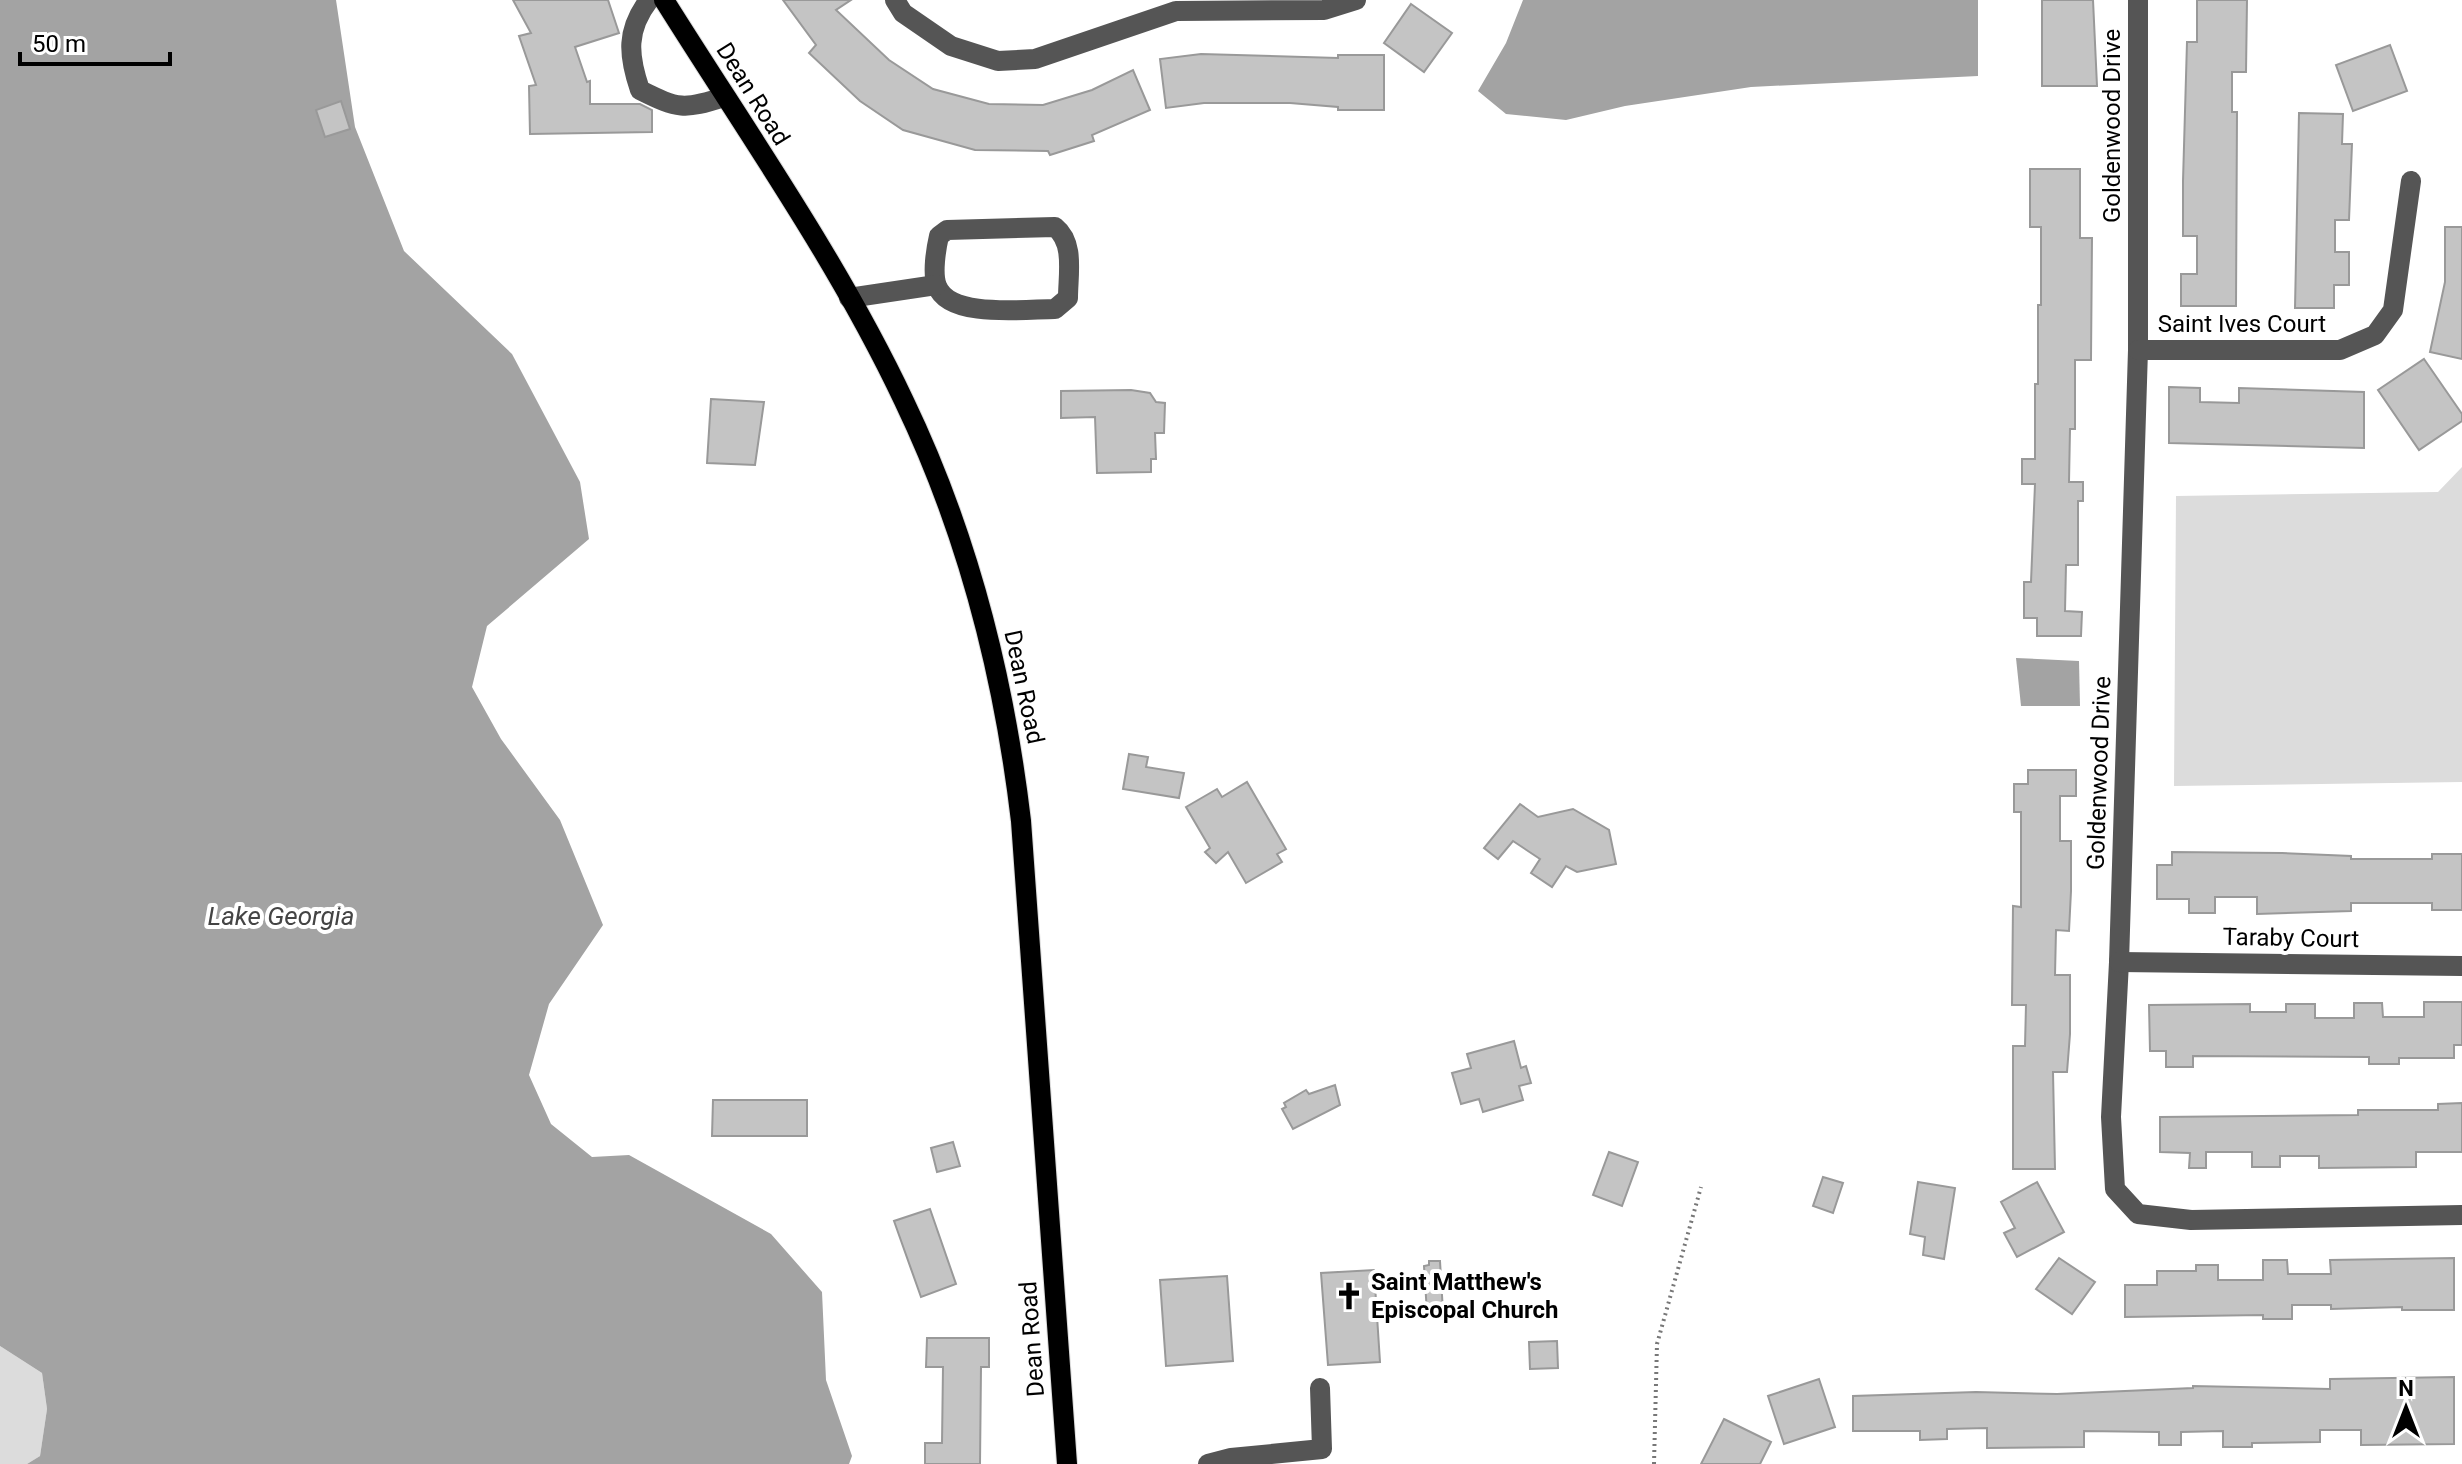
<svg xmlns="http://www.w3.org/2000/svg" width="2462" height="1464" font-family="Roboto,sans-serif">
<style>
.green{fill:#dcdcdc}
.water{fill:#a3a3a3}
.building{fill:#c4c4c4;stroke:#999;stroke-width:2}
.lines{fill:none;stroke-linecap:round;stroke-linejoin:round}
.major-casing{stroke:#dbdbdb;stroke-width:22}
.path{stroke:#777;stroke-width:4;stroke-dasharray:2 4;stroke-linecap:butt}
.minor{stroke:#555;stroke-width:20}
.major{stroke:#000;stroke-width:20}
.labels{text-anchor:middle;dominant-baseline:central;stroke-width:8;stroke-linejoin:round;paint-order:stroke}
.street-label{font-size:24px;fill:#000;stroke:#fff}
.poi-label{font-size:24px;font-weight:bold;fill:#000;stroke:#fff;text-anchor:start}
.water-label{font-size:26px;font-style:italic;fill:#444;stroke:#fff}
</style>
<rect width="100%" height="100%" fill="#fff"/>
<!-- green -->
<g class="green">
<polygon points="2462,467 2462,782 2174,786 2176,496 2438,492"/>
<polygon points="0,1346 42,1373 47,1409 40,1456 27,1464 0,1464"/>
</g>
<!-- water -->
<g class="water">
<polygon points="0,0 336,0 355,127 404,251 512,354 580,482 589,539 487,626 472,687 501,739 560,820 603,925 549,1004 529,1075 551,1124 592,1157 629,1155 771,1234 822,1292 826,1380 852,1456 849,1464 27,1464 40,1456 47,1409 42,1373 0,1346"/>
<polygon points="1523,0 1978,0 1978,76 1751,87 1625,106 1566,120 1506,114 1478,91 1506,43"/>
<polygon points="2016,658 2079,661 2080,706 2021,706"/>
</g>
<!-- building -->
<g class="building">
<polygon points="513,0 608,0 619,33 575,47 587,82 590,81 590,104 640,104 652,110 652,132 530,134 529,86 536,85 519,36 531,33"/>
<polygon points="783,0 851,0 836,10 889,60 933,89 989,104 1043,105 1092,90 1133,70 1150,110 1092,135 1094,141 1050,155 1048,151 975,150 903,130 860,101 809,53 816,45"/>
<polygon points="2042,0 2093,0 2097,86 2042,86"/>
<polygon points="2197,0 2247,0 2246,72 2232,72 2232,112 2237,112 2236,306 2181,306 2181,274 2197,274 2197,236 2183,236 2183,181 2187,42 2197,42"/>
<polygon points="1411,4 1452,33 1424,72 1384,43"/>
<polygon points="2390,45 2407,91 2353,111 2336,65"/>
<polygon points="1201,54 1338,58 1338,55 1384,55 1384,110 1338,110 1338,107 1290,103 1204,103 1166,108 1160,59"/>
<polygon points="341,101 350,129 325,137 316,110"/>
<polygon points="2299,113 2343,114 2342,144 2352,144 2349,220 2335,220 2335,252 2349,252 2349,285 2334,285 2334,308 2295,308"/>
<polygon points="2030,169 2080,169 2080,238 2092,238 2091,360 2075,360 2075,429 2070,429 2069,482 2083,482 2083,501 2078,501 2078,565 2066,565 2065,611 2082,612 2081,636 2037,636 2037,618 2024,618 2024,582 2031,582 2035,484 2022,484 2022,459 2035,459 2035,384 2038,384 2038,305 2041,305 2041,227 2030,227"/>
<polygon points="2445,227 2462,227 2462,359 2430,352 2445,282"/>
<polygon points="2424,359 2462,414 2462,421 2419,450 2378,390"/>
<polygon points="2169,387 2200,388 2200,402 2239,403 2239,388 2364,392 2364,448 2169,443"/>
<polygon points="1131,390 1150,393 1156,402 1165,403 1164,433 1155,433 1156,459 1151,459 1151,472 1097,473 1095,417 1061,418 1061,391"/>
<polygon points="711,399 764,402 755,465 707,463"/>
<polygon points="1129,754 1148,757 1146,767 1184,773 1179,798 1123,789"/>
<polygon points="2028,770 2076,770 2076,796 2060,796 2060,841 2071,841 2071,891 2069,931 2056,930 2055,975 2070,975 2070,1034 2067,1072 2053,1072 2055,1169 2013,1169 2013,1046 2025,1046 2026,1005 2012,1005 2013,906 2021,907 2021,812 2014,812 2014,784 2028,784"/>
<polygon points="1247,782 1286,849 1277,854 1282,862 1246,883 1228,852 1216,863 1205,852 1210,848 1186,807 1217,789 1222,797"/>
<polygon points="1520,804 1538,817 1573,809 1609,830 1616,864 1577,872 1566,866 1552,887 1531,873 1540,859 1513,841 1498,859 1484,848"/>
<polygon points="2172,852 2282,853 2351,856 2351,859 2432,859 2432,854 2462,854 2462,910 2432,910 2432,903 2351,903 2351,911 2257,914 2257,897 2215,897 2215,913 2189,913 2189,899 2157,899 2157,865 2172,865"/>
<polygon points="2424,1002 2462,1002 2462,1045 2454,1045 2454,1058 2399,1058 2399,1064 2369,1064 2369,1057 2193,1056 2193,1067 2166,1067 2166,1051 2150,1051 2149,1005 2250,1004 2250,1012 2286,1012 2286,1004 2315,1004 2315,1018 2354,1018 2354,1003 2382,1003 2383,1017 2424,1017"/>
<polygon points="1514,1041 1521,1068 1526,1066 1531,1083 1519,1086 1523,1100 1483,1112 1479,1099 1461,1104 1452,1073 1471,1068 1467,1054"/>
<polygon points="1335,1085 1340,1105 1293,1129 1282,1109 1286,1107 1284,1103 1306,1090 1309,1094"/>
<polygon points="713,1100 807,1100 807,1136 712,1136"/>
<polygon points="2462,1103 2462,1152 2416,1152 2416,1167 2319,1168 2319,1156 2280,1156 2280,1167 2252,1167 2252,1152 2206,1152 2206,1168 2189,1168 2190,1153 2160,1152 2160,1117 2358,1115 2358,1110 2438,1110 2438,1104"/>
<polygon points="953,1142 960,1166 937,1172 931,1148"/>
<polygon points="1609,1152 1638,1162 1622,1206 1593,1195"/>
<polygon points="1823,1177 1843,1183 1833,1213 1813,1206"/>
<polygon points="1918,1182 1955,1188 1944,1259 1923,1255 1925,1237 1910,1234"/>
<polygon points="2037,1182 2064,1232 2017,1257 2004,1233 2015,1228 2001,1202"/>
<polygon points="930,1209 956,1284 921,1297 894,1221"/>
<polygon points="2059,1258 2095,1282 2072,1314 2036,1289"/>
<polygon points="2454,1258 2454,1310 2402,1310 2402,1307 2331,1309 2331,1305 2292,1305 2292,1319 2263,1319 2263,1315 2125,1317 2125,1285 2157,1285 2157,1271 2196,1271 2196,1265 2218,1265 2218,1280 2263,1280 2263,1260 2287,1260 2288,1274 2331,1274 2330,1260"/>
<polygon points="1429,1261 1440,1261 1443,1312 1427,1313 1424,1266 1429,1265"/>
<polygon points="1374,1270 1380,1362 1328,1365 1321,1273"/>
<polygon points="1227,1276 1233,1361 1166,1366 1160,1280"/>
<polygon points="927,1338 989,1338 989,1367 981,1367 980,1464 925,1464 925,1443 942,1443 943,1367 926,1367"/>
<polygon points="1557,1341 1558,1368 1530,1369 1529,1342"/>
<polygon points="2454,1377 2454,1444 2361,1445 2361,1430 2320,1430 2320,1442 2252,1443 2252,1447 2223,1447 2223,1431 2181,1432 2181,1445 2159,1445 2159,1432 2084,1431 2084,1447 1987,1448 1987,1428 1947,1429 1947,1439 1920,1440 1920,1431 1853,1431 1853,1396 1976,1392 2057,1394 2193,1388 2193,1386 2330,1389 2330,1379"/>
<polygon points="1819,1379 1835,1427 1784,1444 1768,1396"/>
<polygon points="1724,1419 1771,1442 1760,1464 1701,1464"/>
</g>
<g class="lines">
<defs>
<path id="major" d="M664,0C746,131 838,261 904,401C967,532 1004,677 1021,821L1067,1464"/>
</defs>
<!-- major casing -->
<use href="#major" class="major-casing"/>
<!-- path -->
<polyline class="path" points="1654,1464 1657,1344 1701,1187"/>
<!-- minor -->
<g class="minor">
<path d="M649,0C626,30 628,55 640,90C678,109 684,110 724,97"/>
<polyline points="895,0 903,13 951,46 998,61 1035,59 1176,11 1324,10 1356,0"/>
<polyline points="2138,0 2138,350 2119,962 2111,1117 2115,1189 2138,1214 2191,1220 2462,1215"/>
<path d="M1055,227C1075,243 1068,274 1068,298L1055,309C1026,309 949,319 937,286C932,274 936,249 939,236L947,230Z"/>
<polyline points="849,298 936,285"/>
<polyline points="2138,350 2340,350 2375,335 2393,310 2411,181"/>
<polyline points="2119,962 2462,966"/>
<polyline points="1208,1464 1231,1458 1322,1449 1320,1388"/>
</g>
<!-- major -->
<use href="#major" class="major"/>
</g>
<!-- icons -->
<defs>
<symbol id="church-bare" viewBox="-9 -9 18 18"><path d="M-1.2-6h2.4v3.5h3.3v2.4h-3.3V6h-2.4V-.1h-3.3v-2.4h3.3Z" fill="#000" stroke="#fff" stroke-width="2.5" paint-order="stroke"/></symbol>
</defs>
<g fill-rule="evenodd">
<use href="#church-bare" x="1329" y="1276" width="40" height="40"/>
</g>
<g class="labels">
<!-- street labels -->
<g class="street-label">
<text transform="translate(753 94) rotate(58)">Dean Road</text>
<text transform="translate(2112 126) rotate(-90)">Goldenwood Drive</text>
<text x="2242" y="324">Saint Ives Court</text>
<text transform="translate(1024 687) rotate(78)">Dean Road</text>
<text transform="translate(2099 773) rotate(-88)">Goldenwood Drive</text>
<text transform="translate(2291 938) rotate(1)">Taraby Court</text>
<text transform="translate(1032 1339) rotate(-94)">Dean Road</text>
</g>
<!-- poi labels -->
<g class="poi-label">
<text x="1371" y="1282">Saint Matthew's<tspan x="1371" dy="28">Episcopal Church</tspan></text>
</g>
<!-- water labels -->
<g class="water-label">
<text x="281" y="916">Lake Georgia</text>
</g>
</g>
<!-- north arrow -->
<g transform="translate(2406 1408)" stroke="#ffffff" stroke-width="6" paint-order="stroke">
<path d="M0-6L14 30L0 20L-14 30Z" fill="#000000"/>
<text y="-12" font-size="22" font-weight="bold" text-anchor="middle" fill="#000000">N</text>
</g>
<!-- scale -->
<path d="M20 52v12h150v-12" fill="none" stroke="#000000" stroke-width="4"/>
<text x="32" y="52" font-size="24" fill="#000000" stroke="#ffffff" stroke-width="6" paint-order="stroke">50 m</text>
</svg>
